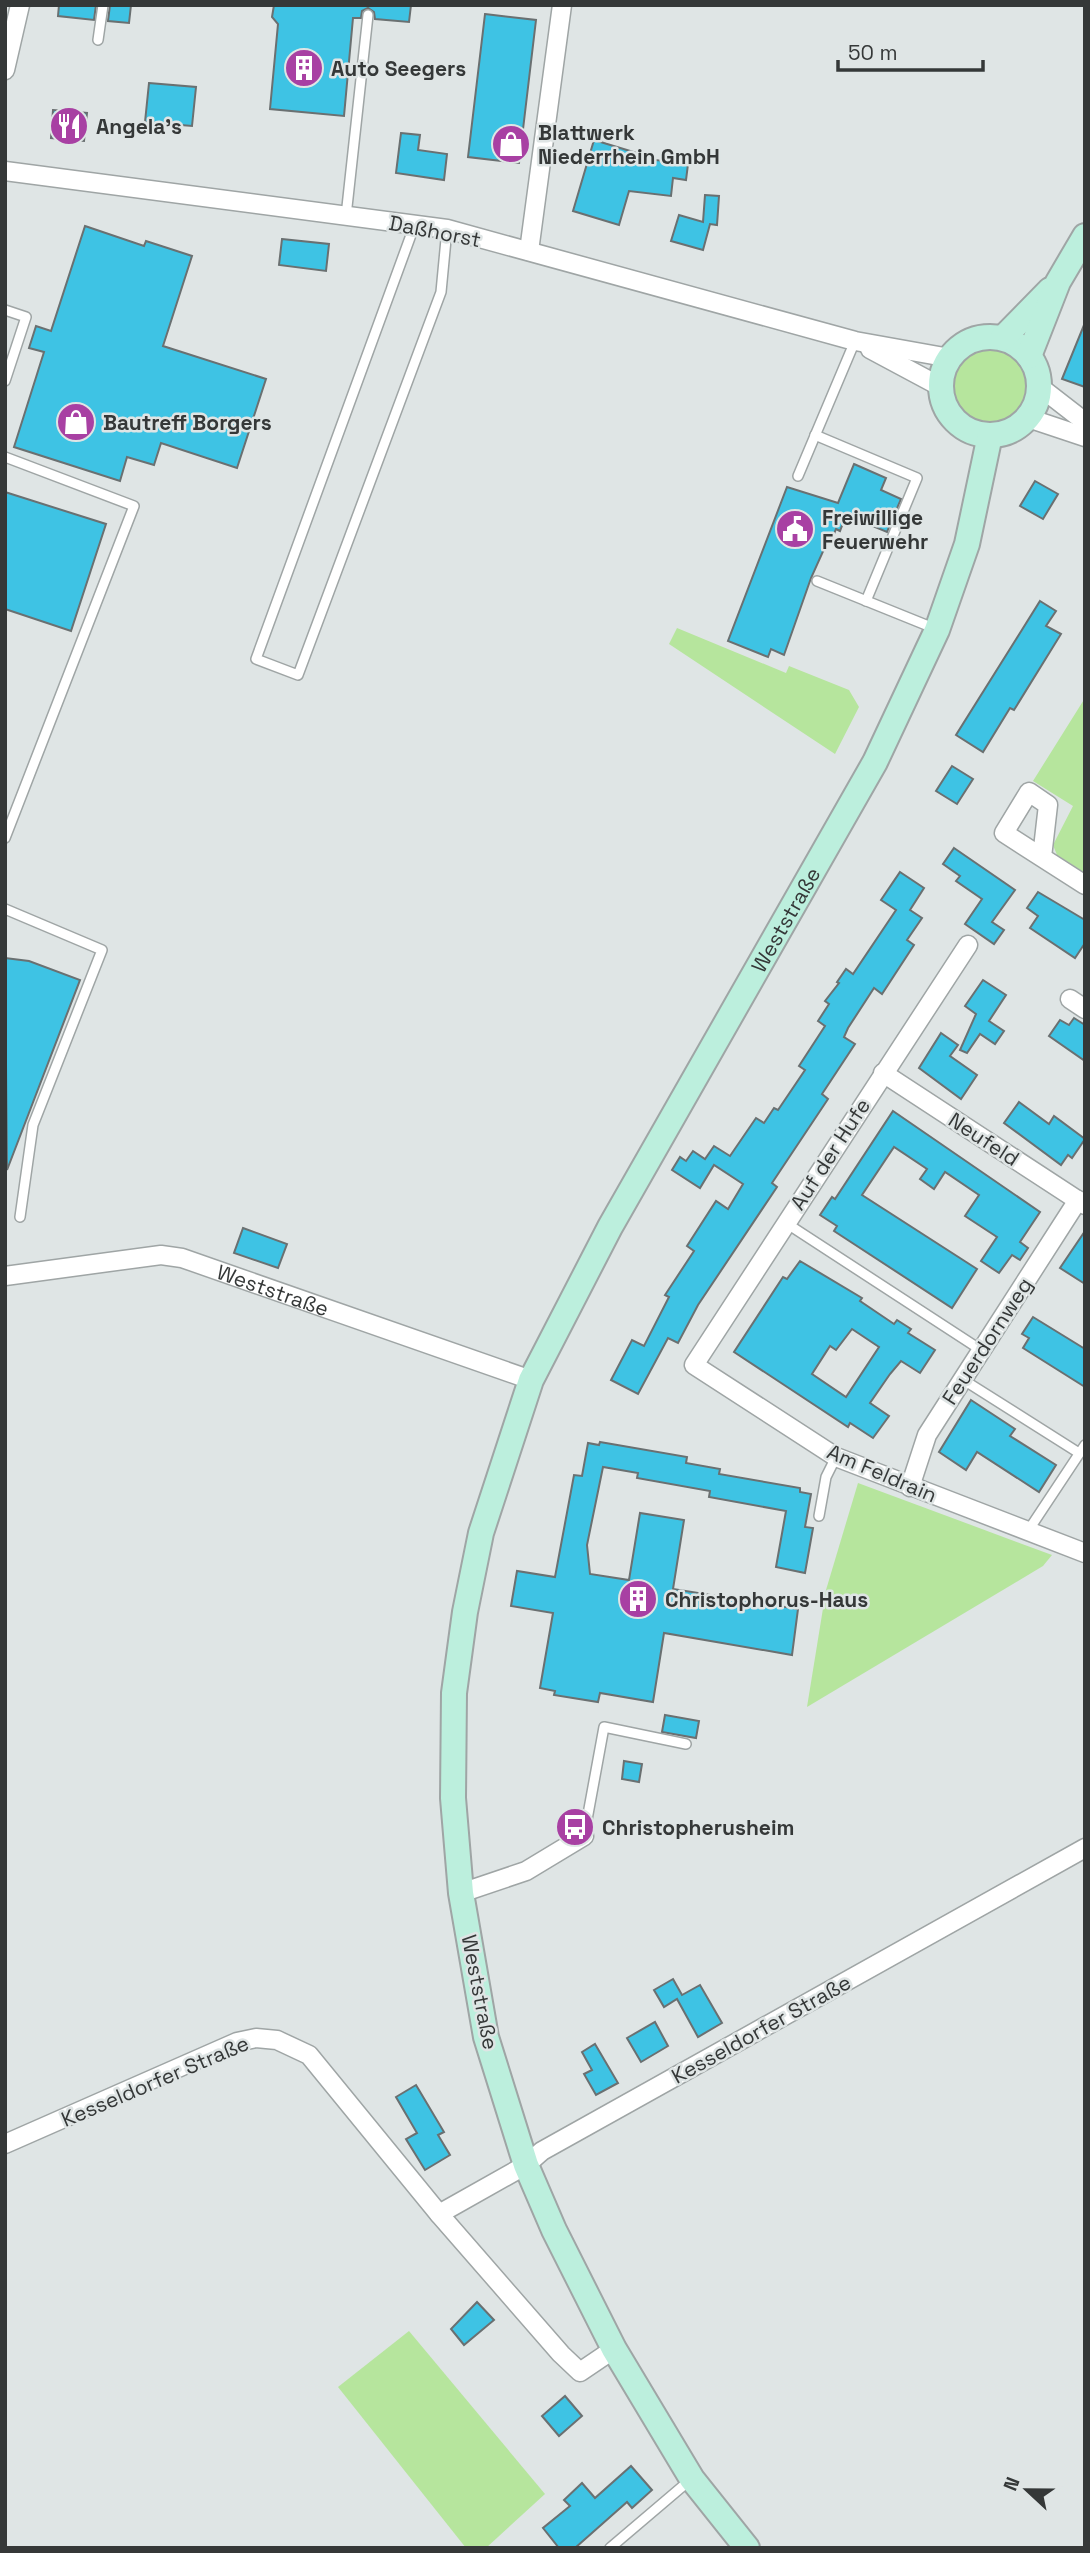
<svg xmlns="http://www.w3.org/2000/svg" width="1090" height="2553" font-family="'Space Grotesk',sans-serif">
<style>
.green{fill:#b6e59d}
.building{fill:#3ec3e4;stroke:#6a7071;stroke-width:2;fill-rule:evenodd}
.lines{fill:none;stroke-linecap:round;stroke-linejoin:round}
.service-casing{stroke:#9fa5a5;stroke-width:12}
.minor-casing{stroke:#9fa5a5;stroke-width:21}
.secondary-casing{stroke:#9fa5a5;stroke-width:28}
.service{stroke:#fff;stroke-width:9}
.minor{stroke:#fff;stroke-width:18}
.secondary{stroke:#bcefdd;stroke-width:24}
.labels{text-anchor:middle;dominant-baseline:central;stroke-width:5;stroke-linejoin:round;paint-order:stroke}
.poi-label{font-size:21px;font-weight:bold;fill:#353838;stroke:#dfe5e5;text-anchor:start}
.street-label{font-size:21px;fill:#353838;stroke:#dfe5e5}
</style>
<rect width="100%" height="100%" fill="#dfe5e5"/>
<!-- green -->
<g class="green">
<circle cx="989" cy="386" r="40"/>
<polygon points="677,628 786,673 789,666 849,690 859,707 835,754 669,644"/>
<polygon points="1085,698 1085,873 1057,855 1053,845 1073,806 1033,781"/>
<polygon points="858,1483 1052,1555 1043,1566 807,1707 826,1590"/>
<polygon points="409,2331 545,2494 486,2548 466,2548 338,2387"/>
</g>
<!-- building -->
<g class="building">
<polygon points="59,5 96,5 94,20 58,16"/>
<polygon points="110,5 131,5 129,23 108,21"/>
<polygon points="274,5 411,5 409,22 375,19 374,12 368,8 362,11 361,18 353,18 344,116 270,109 278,24 272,17"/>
<polygon points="485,14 536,20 519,163 468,157"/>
<polygon points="149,83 196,87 192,126 145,122"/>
<polygon points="53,110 87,113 84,141 51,138"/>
<polygon points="401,133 420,135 418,150 447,154 444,180 396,173"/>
<polygon points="594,140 640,154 639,158 688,164 686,180 673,178 671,196 629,191 619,225 573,211"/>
<polygon points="705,195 719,196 717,225 710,224 703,250 671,241 679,215 703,222"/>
<polygon points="85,226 144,246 146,241 192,256 163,346 266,379 237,468 161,443 154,465 127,457 120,481 14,447 44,352 29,348 36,326 51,331"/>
<polygon points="282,239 329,244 326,271 279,265"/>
<polygon points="1084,325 1085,325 1085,387 1062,379"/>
<polygon points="854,464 886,478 881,490 901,499 887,532 846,515 840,531 836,529 832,539 829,538 811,578 784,655 771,649 768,657 728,641 787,487 838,503"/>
<polygon points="1035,481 1058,494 1043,519 1020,506"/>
<polygon points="5,492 106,524 71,631 5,609"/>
<polygon points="1040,601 1056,611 1046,626 1061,634 1014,710 1010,708 983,752 956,735"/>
<polygon points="952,766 973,779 957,804 936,791"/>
<polygon points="954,848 1015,890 992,922 1004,930 994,944 965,924 982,899 956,881 960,876 943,864"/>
<polygon points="900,872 924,888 910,910 922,918 907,940 914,945 882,994 874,988 848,1028 844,1037 855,1044 822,1094 828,1099 772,1183 777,1187 698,1305 678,1343 668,1338 638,1394 611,1380 632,1340 644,1346 669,1297 665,1295 694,1251 687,1246 716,1201 728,1209 743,1184 714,1165 700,1188 672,1170 680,1157 686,1161 693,1151 705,1159 714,1146 730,1156 756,1118 764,1123 774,1108 778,1110 805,1070 799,1066 825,1026 818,1021 829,1004 825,1001 839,983 837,982 846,969 853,974 896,910 881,900"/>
<polygon points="1038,892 1085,920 1085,943 1075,958 1030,928 1038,916 1027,908"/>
<polygon points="5,958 29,961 80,980 7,1170"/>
<polygon points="983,980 1006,995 989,1021 1004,1031 995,1044 980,1034 967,1053 960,1050 976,1014 965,1006"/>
<polygon points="1074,1018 1085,1025 1085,1061 1049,1036 1060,1020 1069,1025"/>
<polygon points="941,1033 958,1045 950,1056 977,1075 961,1099 919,1068"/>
<polygon points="1019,1102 1049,1124 1054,1116 1085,1139 1072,1158 1068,1155 1061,1165 1004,1123"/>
<polygon points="893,1111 1040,1212 1020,1242 1028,1248 1020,1260 1012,1255 999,1273 981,1261 997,1237 965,1216 979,1195 945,1172 934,1189 920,1179 927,1169 894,1147 862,1195 977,1269 952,1308 834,1231 837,1226 820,1215 832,1197 835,1199"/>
<polygon points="243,1228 287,1244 278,1268 234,1253"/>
<polygon points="1085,1231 1085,1284 1060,1268"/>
<path d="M800,1261L862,1298L860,1301L894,1324L897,1320L911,1329L908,1333L935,1350L920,1373L901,1361L890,1374L870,1403L889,1416L873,1438L850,1423L848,1427L734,1352L783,1277L787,1279ZM852,1329L879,1347L846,1397L812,1374L830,1346L836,1350Z"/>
<polygon points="1033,1317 1085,1349 1085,1387 1023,1348 1029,1338 1022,1334"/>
<polygon points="971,1400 1015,1429 1010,1436 1056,1465 1039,1492 977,1452 966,1470 939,1452"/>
<polygon points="600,1442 687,1457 686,1463 720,1469 719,1474 800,1488 800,1492 811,1494 805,1527 813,1528 805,1573 776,1567 786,1511 709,1497 710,1491 637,1478 638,1473 603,1467 587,1545 590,1574 629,1580 640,1513 684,1520 673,1589 798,1609 792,1655 664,1633 653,1702 600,1693 598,1702 554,1695 555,1691 540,1688 553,1613 511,1606 517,1571 555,1577 574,1475 582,1476 588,1443 599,1445"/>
<polygon points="665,1715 699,1721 696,1738 662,1732"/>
<polygon points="624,1761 642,1764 639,1782 622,1779"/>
<polygon points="673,1979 682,1995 700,1985 722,2023 698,2037 677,1999 664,2007 654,1990"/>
<polygon points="655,2022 668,2046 641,2062 627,2038"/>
<polygon points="595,2044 618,2083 596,2095 584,2074 592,2070 582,2052"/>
<polygon points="416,2085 444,2132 438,2135 450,2155 425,2170 406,2139 417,2133 396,2097"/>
<polygon points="477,2302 494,2320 464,2345 451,2329"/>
<polygon points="565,2396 582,2416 559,2436 542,2416"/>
<polygon points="631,2466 652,2490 632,2508 627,2502 575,2548 559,2548 543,2528 570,2506 564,2500 582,2483 595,2498"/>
</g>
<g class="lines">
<defs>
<g id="service">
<polyline points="98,40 103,5"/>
<polyline points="346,216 368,15"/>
<polyline points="415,224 256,659 298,675 441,292 447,229"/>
<polyline points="5,310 26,317 5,381"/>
<polyline points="815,435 917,478 866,601"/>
<polyline points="5,457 134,506 5,838"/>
<polyline points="798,476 855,341"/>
<polyline points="817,581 936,629"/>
<polyline points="5,909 102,950 33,1125 20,1217"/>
<polyline points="786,1223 981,1350"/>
<polyline points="962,1379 1079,1453"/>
<polyline points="819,1516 826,1477 836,1457"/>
<polyline points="1028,1531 1085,1445"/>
<polyline points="584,1836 604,1727 686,1744"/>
<polyline points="610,2548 690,2480"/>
</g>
<g id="minor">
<polyline points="5,70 20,5"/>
<polyline points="5,171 447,229 855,341 950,358"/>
<polyline points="529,251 562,5"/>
<polyline points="870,349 941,387"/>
<polyline points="1040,387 1085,422"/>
<polyline points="1028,418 1085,437"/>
<polyline points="1042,857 1048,805 1029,792 1004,833 1085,885"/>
<polyline points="968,945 694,1365 836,1457 1085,1553"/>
<polyline points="1070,999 1085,1009"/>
<polyline points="883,1073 1085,1205"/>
<path id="s1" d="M5,1276L161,1255L182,1258L531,1380"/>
<polyline points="910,1487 927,1435 1078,1200"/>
<polyline points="461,1893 526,1871 584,1836"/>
<polyline points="5,2144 237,2042 256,2038 277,2040 309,2055 439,2214 561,2354 580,2372 614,2349"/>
<polyline points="439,2214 526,2165 542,2151 1085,1848"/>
</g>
<g id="secondary">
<circle cx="990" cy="386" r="49"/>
<polyline points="1003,338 1050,290"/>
<polyline points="1029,356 1058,282 1085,236"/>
<path id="s2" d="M747,2548L692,2479L614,2349L554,2230L526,2165L486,2037L461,1893L453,1798L454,1693L465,1612L481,1533L531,1380L610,1227L875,762L937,630L967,544L990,435"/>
</g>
</defs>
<!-- service casing -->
<use href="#service" class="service-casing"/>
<!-- minor casing -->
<use href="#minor" class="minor-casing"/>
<!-- secondary casing -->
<use href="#secondary" class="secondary-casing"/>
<!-- service -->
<use href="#service" class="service"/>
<!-- minor -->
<use href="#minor" class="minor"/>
<!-- secondary -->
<use href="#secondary" class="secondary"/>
</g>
<!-- icons -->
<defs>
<symbol id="building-disc" viewBox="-11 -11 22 22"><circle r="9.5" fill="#a840a3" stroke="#dfe5e5"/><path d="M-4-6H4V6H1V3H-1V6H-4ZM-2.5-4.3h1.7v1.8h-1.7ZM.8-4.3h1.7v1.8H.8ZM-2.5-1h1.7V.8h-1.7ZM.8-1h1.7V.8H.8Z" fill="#fff"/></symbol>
<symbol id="restaurant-disc" viewBox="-11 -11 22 22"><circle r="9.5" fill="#a840a3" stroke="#dfe5e5"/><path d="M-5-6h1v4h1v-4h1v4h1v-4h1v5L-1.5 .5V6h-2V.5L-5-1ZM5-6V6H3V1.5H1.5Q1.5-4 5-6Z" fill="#fff"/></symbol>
<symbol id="shop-disc" viewBox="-11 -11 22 22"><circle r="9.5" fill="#a840a3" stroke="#dfe5e5"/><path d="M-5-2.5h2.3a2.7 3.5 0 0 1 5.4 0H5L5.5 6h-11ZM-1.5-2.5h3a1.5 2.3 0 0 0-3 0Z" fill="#fff"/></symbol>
<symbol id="civic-disc" viewBox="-11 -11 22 22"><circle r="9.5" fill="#a840a3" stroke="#dfe5e5"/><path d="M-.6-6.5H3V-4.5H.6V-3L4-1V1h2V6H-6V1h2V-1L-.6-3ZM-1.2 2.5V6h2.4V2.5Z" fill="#fff"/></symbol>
<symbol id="bus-disc" viewBox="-11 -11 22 22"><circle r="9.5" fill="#a840a3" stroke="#dfe5e5"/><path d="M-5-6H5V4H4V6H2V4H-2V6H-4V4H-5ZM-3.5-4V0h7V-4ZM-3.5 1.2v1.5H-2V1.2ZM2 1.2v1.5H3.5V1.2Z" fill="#fff"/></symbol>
</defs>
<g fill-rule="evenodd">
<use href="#building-disc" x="282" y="46" width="44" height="44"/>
<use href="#restaurant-disc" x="47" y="104" width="44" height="44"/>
<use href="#shop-disc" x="489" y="122" width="44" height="44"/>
<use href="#shop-disc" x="54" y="400" width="44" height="44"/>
<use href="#civic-disc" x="773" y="507" width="44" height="44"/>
<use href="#building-disc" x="616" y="1577" width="44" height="44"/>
<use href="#bus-disc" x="553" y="1805" width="44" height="44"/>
</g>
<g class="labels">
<!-- poi labels -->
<g class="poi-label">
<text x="331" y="68">Auto Seegers</text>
<text x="96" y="126">Angela's</text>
<text x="538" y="132">Blattwerk<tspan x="538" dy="24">Niederrhein GmbH</tspan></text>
<text x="103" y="422">Bautreff Borgers</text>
<text x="822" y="517">Freiwillige<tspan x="822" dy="24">Feuerwehr</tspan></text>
<text x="665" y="1599">Christophorus-Haus</text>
<text x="602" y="1827">Christopherusheim</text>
</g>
<!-- street labels -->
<g class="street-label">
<text transform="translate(435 231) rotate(11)">Daßhorst</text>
<text stroke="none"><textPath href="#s2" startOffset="1774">Weststraße</textPath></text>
<text transform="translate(984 1139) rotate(33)">Neufeld</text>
<text transform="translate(830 1154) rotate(-57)">Auf der Hufe</text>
<text stroke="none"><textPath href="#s1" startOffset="275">Weststraße</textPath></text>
<text transform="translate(987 1341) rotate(-57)">Feuerdornweg</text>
<text transform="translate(882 1473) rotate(23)">Am Feldrain</text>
<text transform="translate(480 1992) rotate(79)">Weststraße</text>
<text transform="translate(761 2029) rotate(-29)">Kesseldorfer Straße</text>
<text transform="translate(155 2081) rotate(-23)">Kesseldorfer Straße</text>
</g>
</g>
<!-- border -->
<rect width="1090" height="2553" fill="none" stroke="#353838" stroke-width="14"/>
<!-- north arrow -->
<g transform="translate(1027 2490) rotate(292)" stroke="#dfe5e5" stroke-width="5" paint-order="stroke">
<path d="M0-5L12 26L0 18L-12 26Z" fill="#353838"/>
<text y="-10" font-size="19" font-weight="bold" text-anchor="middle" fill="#353838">N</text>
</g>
<!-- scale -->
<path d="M838 60v10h145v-10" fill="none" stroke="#353838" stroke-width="3.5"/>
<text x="848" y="60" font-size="21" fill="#353838" stroke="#dfe5e5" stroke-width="5" paint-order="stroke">50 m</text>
</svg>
